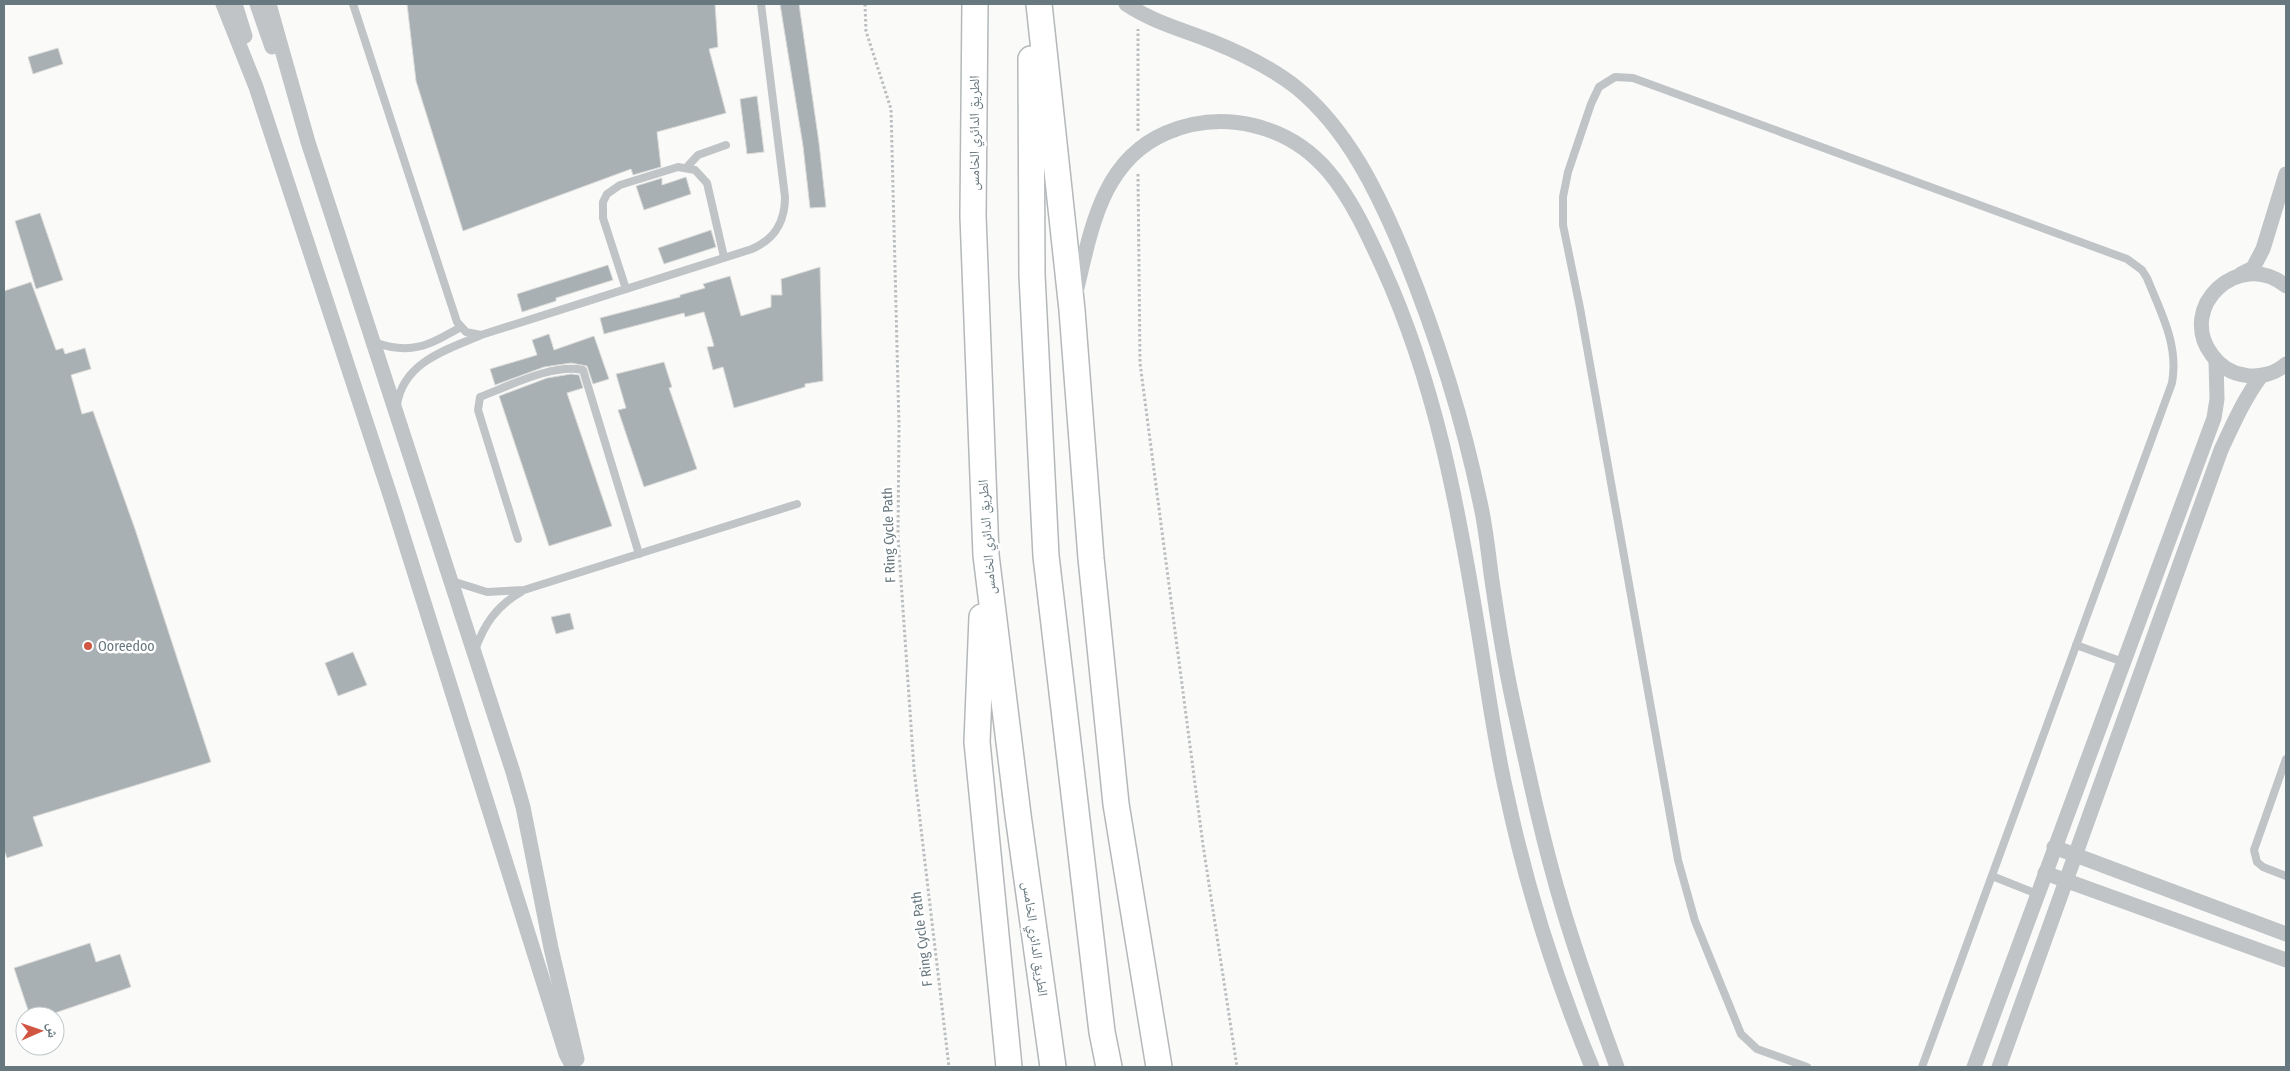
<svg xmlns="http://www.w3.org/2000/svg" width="2290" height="1071" font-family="'Fira Sans Condensed','Noto Naskh Arabic',sans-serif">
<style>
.building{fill:#a8b0b4;stroke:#dcdcda}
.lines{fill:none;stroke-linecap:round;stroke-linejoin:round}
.trunk-casing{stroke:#b4b8ba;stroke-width:28}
.path{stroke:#babec0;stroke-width:3;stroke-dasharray:2.5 2.5;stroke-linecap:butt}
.service{stroke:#c0c4c7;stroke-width:8}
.minor{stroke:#c0c4c7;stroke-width:15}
.trunk{stroke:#fff;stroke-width:25}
.poi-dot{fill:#d05642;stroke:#fff;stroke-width:2}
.labels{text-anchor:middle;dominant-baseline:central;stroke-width:5;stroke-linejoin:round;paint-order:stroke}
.street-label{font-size:14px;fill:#68787f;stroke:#fff}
.poi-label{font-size:14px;fill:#68787f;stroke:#fff;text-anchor:start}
</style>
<rect width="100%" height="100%" fill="#fafaf8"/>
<!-- building -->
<g class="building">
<polygon points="407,4 715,4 718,47 709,49 726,113 657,132 661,167 633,175 631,169 463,231 416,81"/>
<polygon points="780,4 799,4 819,143 826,207 810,208 803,146"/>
<polygon points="58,48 63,64 33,74 28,57"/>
<polygon points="757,96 764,152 747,154 740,99"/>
<polygon points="686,177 691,194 644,210 636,186 662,178 662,185"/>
<polygon points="40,213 63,280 36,289 15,221"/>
<polygon points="711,230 716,247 664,264 658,248"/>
<polygon points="608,265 613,280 556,298 556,301 522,312 517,294"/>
<polygon points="820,267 823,381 805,384 805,387 734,408 723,367 713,370 707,347 714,346 704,312 685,317 684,313 604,334 600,318 680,297 680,295 705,288 703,284 730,276 741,316 771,307 771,295 782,295 781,279"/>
<polygon points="31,282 56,350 63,348 65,354 85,348 91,369 71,375 82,414 93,411 135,529 211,762 33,817 43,846 7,858 4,850 4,291"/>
<polygon points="549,334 554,350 594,336 609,379 593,384 587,366 571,363 544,367 495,385 490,369 537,355 532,340"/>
<polygon points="664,362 672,387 669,388 697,469 644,487 618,410 626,408 616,374"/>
<polygon points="571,374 579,375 583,388 567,393 612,526 549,546 499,396 547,378"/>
<polygon points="570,613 574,629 556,634 551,617"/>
<polygon points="353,652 367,685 338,696 325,663"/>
<polygon points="90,943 96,962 120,954 131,987 46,1016 30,1016 14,968"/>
</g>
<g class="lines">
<defs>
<g id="trunk">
<polyline points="975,4 973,216 986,555 1018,815 1053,1067"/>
<polyline points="1039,4 1072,310 1091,558 1116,804 1159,1067"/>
<polyline points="1031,59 1032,275 1046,556 1102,1032 1109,1067"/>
<polyline points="982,617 977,742 1009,1067"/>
</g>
</defs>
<!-- trunk casing -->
<use href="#trunk" class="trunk-casing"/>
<!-- path -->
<g class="path">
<polyline points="865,4 866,31 891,109 899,426 898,537 914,769 949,1067"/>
<polyline points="1138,131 1138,29"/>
<polyline points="1138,174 1140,363 1203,845 1237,1067"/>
</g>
<!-- service -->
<g class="service">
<path d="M353,4L457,322L466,332L481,335L752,249C775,239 785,222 785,197L761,4"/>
<polyline points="687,167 698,155 726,145"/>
<polyline points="626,289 603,218 603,202 607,194 620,185 678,167 695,170 707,183 724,257"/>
<path d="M374,342C411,356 429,345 461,327"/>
<path d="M397,405C403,363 445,350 479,336"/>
<path d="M518,539L478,410L480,397C509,386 554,363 583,370L639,554"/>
<polyline points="452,581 487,592 524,590 797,504"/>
<polyline points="2076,645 2123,662"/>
<path d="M475,650C484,625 496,606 521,592"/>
<polyline points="2286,759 2254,850 2257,862 2263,867 2286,876"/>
<polyline points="1992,876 2037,894"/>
<path d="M1807,1067L1757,1049L1741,1034L1695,921L1678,860L1580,308L1563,225V197L1568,172L1591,104L1599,87L1615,77L1633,78L2127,259L2142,270L2147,278C2161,313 2179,345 2172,383L1922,1067"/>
</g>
<!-- minor -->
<g class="minor">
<polyline points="223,4 256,87 392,501 566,1054 573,1067"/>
<polyline points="235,4 245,36"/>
<polyline points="257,4 272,47"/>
<polyline points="269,4 308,142 513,772 523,807 551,948 577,1059"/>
<path d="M1126,4C1153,22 1181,29 1211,41C1241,53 1272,68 1297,88C1347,129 1377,191 1401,248C1435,331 1462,415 1480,502C1487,532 1489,564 1494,594C1500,635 1507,676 1516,716C1530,781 1544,846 1563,909C1579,963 1598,1015 1617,1067"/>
<polyline points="2241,274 2253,268 2263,249 2286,174"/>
<path d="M2286,286C2239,248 2176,307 2212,355C2220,366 2230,373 2244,375C2258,378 2275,374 2286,364"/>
<path d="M1076,292C1091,231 1101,161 1166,133C1222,109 1288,124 1328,171C1351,198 1368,235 1383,268C1435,382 1458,506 1478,629C1487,683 1494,738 1506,791C1526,886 1555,978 1592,1067"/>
<polyline points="2054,847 2286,934"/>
<polyline points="2045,873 2286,960"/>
<polyline points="1974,1067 2214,418 2217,399 2216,361"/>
<path d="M1999,1067L2221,450C2233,424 2244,399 2261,376"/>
</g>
<!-- trunk -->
<use href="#trunk" class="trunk"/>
</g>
<!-- markers -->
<circle class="poi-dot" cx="88" cy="646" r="5"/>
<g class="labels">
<!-- street labels -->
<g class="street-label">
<text transform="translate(974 133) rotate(-90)">الطريق الدائري الخامس</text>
<text transform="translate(889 535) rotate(-92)">F Ring Cycle Path</text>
<text transform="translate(987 537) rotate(-94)">الطريق الدائري الخامس</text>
<text transform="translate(922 939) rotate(-97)">F Ring Cycle Path</text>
<text transform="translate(1035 939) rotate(82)">الطريق الدائري الخامس</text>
</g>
<!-- poi labels -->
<g class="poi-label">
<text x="98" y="646">Ooreedoo</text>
</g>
</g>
<!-- border -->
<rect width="2290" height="1071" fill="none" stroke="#68787f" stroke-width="10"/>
<!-- north arrow -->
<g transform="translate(40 1031) rotate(88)"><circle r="24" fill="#ffffff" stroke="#c3c9cc"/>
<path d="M0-4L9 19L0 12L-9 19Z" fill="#d05642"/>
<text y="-8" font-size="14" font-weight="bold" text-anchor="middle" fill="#68787f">ش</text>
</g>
</svg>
